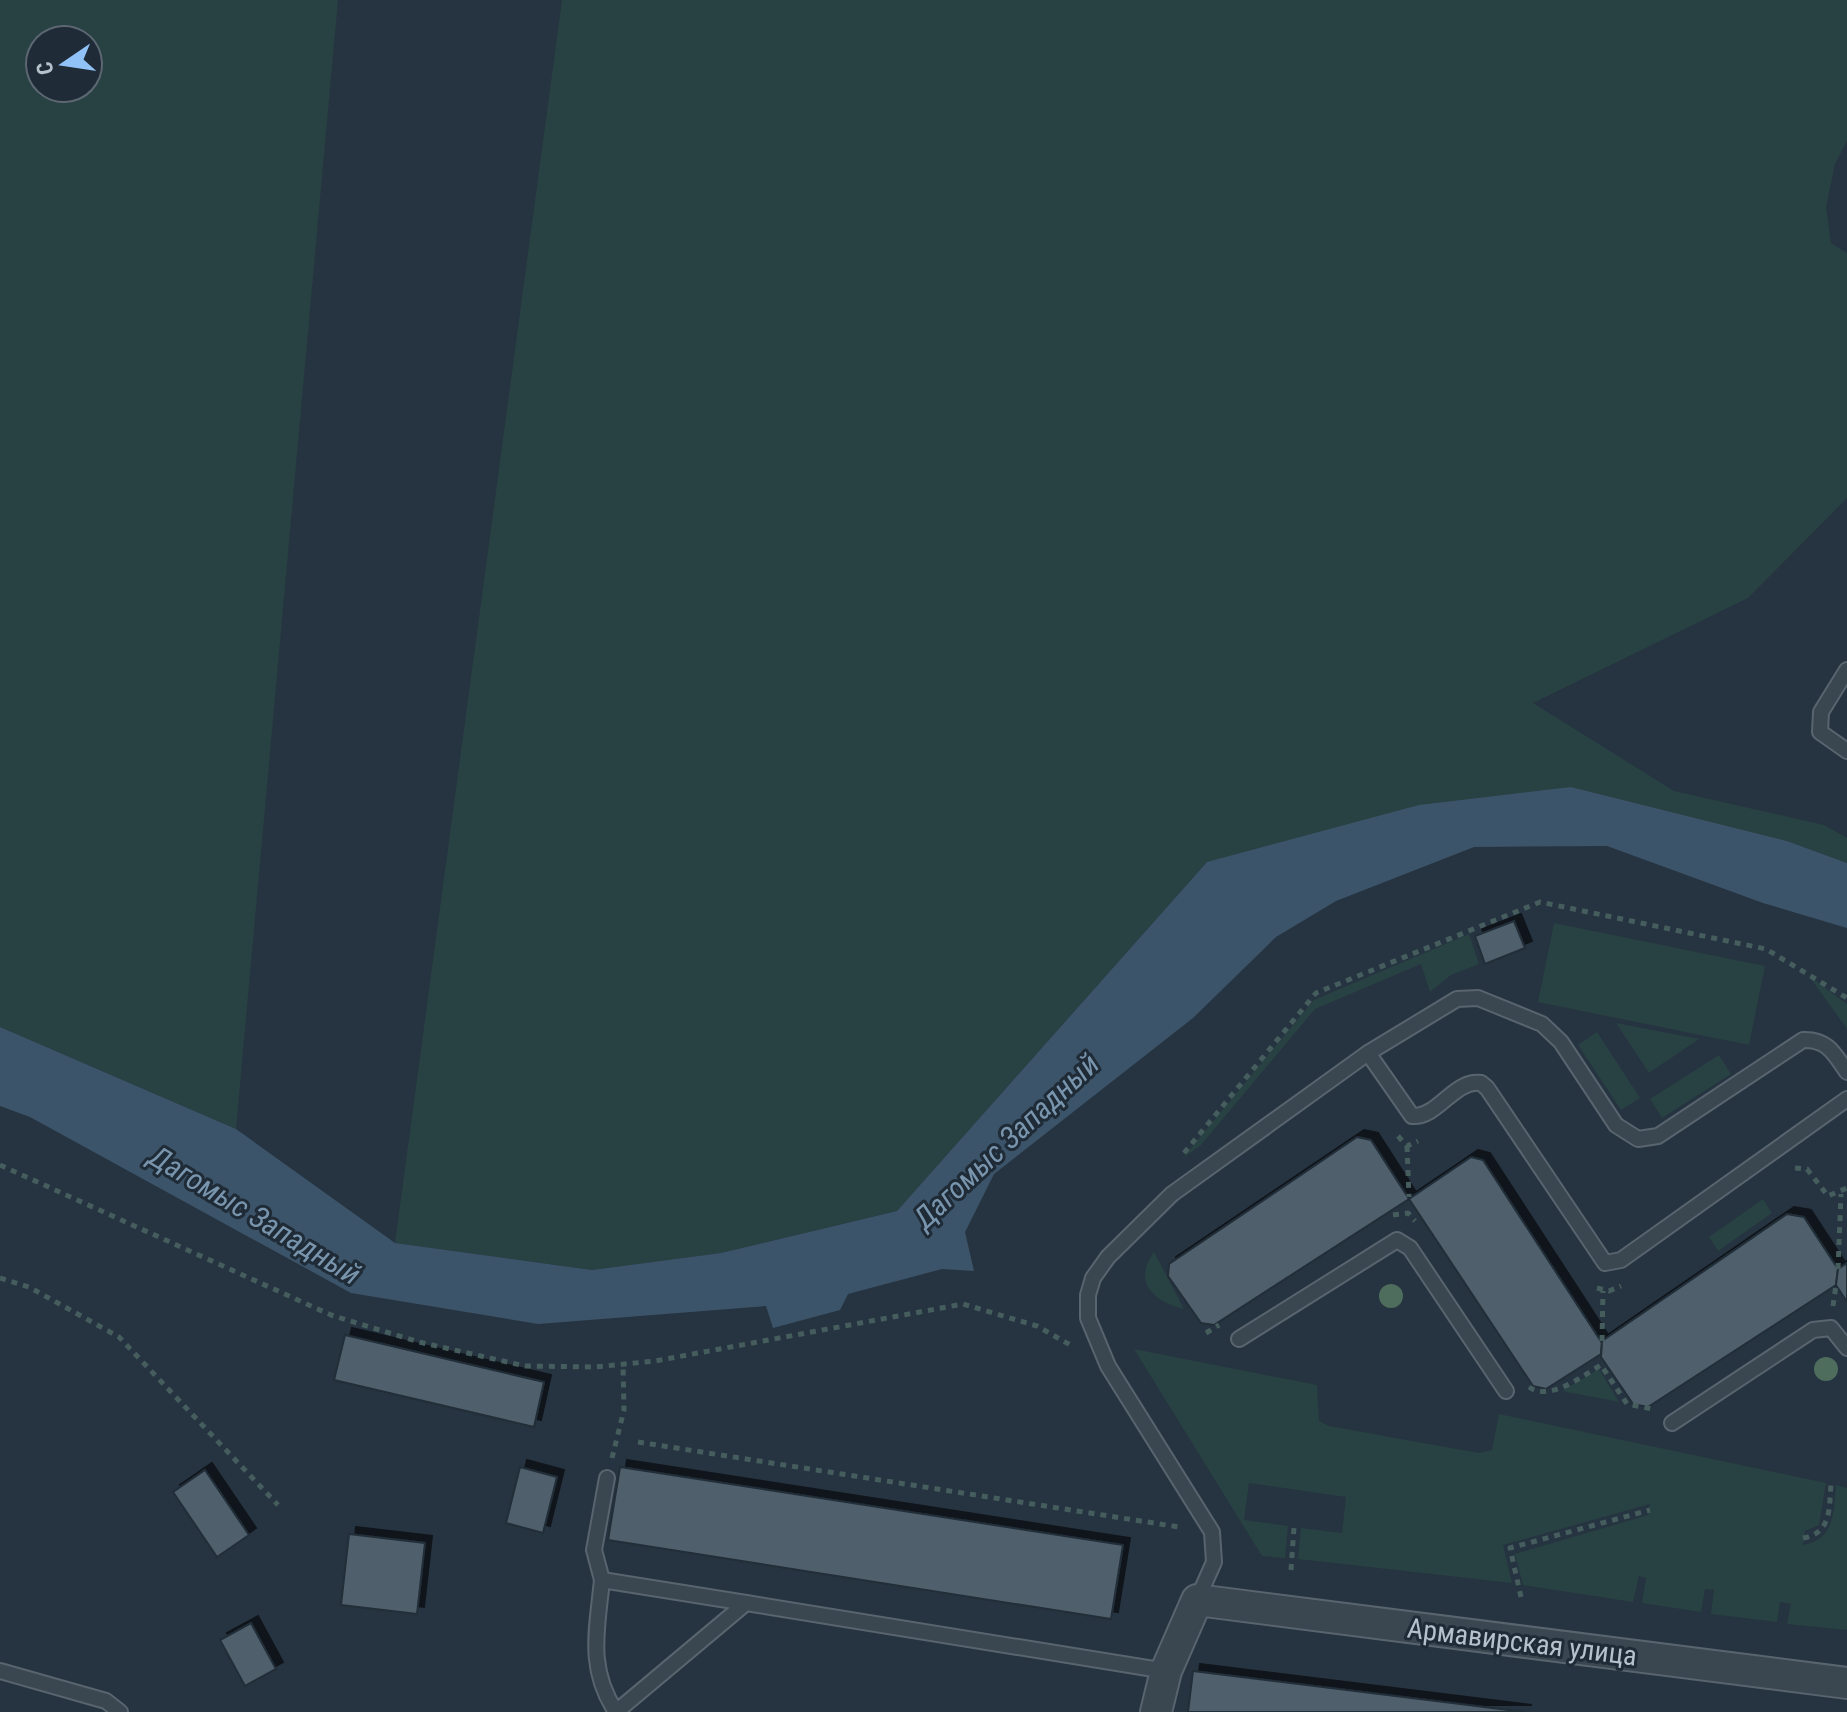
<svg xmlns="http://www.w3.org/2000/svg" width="1847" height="1712" font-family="'Roboto Condensed',sans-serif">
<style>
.green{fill:#284142;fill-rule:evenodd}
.water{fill:#3c5469}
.building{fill:#4f5f6c;stroke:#212d38;stroke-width:2;filter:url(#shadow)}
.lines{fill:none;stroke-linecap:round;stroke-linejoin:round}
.service-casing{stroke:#58646e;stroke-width:18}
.minor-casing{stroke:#58646e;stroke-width:34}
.path{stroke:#465d5e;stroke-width:5;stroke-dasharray:6 6;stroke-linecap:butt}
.service{stroke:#3a4650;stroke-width:14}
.minor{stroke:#3a4650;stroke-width:30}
.tree{fill:#4e6d5d}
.labels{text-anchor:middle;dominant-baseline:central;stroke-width:6;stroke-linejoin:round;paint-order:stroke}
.street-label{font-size:28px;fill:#b7c1cb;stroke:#1f2b36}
.water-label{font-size:30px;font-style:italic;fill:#7895ad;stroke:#1f2b36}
</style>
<defs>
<filter id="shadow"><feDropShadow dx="7" dy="-7" stdDeviation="0" flood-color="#0009"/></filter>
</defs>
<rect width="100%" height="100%" fill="#263441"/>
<!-- green -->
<g class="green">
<path d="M0,0H338L236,1129L0,1027ZM40,40H88V88H40Z"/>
<polygon points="562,0 1847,0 1847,141 1835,164 1826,207 1831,243 1847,253 1847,498 1748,598 1533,703 1674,791 1824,825 1847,838 1847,863 1787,841 1571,787 1207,862 897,1211 721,1253 592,1270 395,1243"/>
<polygon points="1554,923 1765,966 1749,1045 1538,1002"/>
<polygon points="1469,934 1479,964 1451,975 1430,992 1421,964 1315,1009 1201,1145 1182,1159 1314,1000"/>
<polygon points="1809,976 1847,1004 1847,1029"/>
<polygon points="1616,1023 1699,1039 1649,1073"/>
<polygon points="1597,1032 1640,1098 1621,1110 1578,1045"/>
<polygon points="1719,1055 1731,1074 1662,1118 1650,1099"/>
<polygon points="1763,1199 1772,1213 1718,1251 1709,1237"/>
<path d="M1154,1252L1184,1309C1154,1302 1132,1282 1154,1252Z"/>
<path d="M1134,1349L1317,1385L1319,1421L1329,1426L1479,1453L1492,1450L1499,1414L1826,1483L1819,1525L1805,1531L1803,1545C1834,1540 1834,1512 1836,1485L1847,1488V1630L1787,1624L1791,1604L1780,1602L1777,1622L1711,1614L1714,1590L1705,1589L1701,1612L1642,1603L1646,1578L1639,1576L1633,1602L1523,1585L1515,1554L1648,1515L1650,1504L1503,1545L1512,1583L1298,1559L1301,1528L1342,1533L1346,1497L1249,1483L1244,1520L1288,1526L1285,1558L1262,1556Z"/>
<polygon points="1599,1369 1619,1402 1562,1391"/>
</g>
<!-- water -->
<polygon class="water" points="1571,787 1787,841 1847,863 1847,928 1763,903 1607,846 1474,847 1336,901 1276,937 1193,1018 994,1174 965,1232 974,1271 942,1269 848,1294 840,1310 773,1328 766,1306 538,1324 351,1293 30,1117 0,1106 0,1027 236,1129 395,1243 592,1270 721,1253 897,1211 1207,862 1419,805"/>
<!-- building -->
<g class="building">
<polygon points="1514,921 1525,948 1485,964 1475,936"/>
<polygon points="1357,1137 1371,1140 1409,1199 1214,1325 1201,1323 1168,1276 1169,1264"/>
<polygon points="1471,1157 1483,1160 1602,1343 1601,1354 1546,1389 1533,1386 1409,1199"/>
<polygon points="1787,1214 1804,1217 1838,1269 1836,1285 1648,1407 1633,1404 1601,1357 1602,1341"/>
<polygon points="1847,1263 1847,1302 1836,1285 1838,1269"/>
<polygon points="345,1335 544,1382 534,1427 334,1380"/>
<polygon points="520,1467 557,1477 543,1533 506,1523"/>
<polygon points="620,1467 1123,1545 1111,1619 608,1540"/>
<polygon points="205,1470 249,1535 217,1557 173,1492"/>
<polygon points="349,1534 425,1543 417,1614 341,1605"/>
<polygon points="251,1623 276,1669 245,1686 220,1640"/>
<polygon points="1193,1671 1525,1712 1188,1712"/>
</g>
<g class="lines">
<defs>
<g id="service">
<polyline points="1847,670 1821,712 1820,732 1847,751"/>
<path d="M1368,1053L1412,1116C1438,1118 1454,1079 1481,1083L1487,1088L1605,1263L1621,1260L1847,1099"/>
<polyline points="1239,1339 1397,1240 1410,1248 1506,1391"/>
<polyline points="1672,1423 1813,1330 1831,1328 1847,1348"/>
<polyline points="607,1478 594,1550 602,1580 746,1603"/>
<path d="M602,1580C597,1630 587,1668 616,1712L746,1603L1166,1671"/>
<path d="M1197,1600L1214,1562L1212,1532L1108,1366L1088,1318V1295L1093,1278L1108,1257L1172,1194L1368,1053L1457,999L1478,998L1542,1024L1561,1042L1616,1125L1638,1139L1658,1136L1803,1040C1827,1039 1834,1053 1847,1072"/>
<polyline points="0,1671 106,1701 120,1712"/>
</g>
<polyline id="minor" points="1156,1712 1166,1671 1197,1600 1847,1683"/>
</defs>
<!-- service casing -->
<use href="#service" class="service-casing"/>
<!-- minor casing -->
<use href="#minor" class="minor-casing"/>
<!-- path -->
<g class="path">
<polyline points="1398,1136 1407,1146 1418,1141"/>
<polyline points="1407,1146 1409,1197"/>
<polyline points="1184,1153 1316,993 1540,902 1766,949 1847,998"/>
<polyline points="0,1165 331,1315 419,1342 525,1366 595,1367 655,1361 963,1304 1037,1326 1072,1346"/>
<polyline points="1795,1168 1807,1169 1828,1196 1847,1188"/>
<polyline points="1393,1215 1408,1213 1415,1221"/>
<polyline points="1838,1269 1841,1194"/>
<polyline points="0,1278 29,1287 119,1337 278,1505"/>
<polyline points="1597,1288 1609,1291 1621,1286"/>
<polyline points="1833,1306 1836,1285"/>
<polyline points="1206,1333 1219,1325"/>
<polyline points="1602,1341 1603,1291"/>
<path d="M1529,1387C1550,1402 1582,1376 1601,1365L1627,1404L1653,1409"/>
<polyline points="638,1442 1179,1527"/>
<polyline points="612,1458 624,1410 623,1364"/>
<path d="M1803,1538C1832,1533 1829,1508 1831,1484"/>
<polyline points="1291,1570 1294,1527"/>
<polyline points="1521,1597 1510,1548 1650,1510"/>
</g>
<!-- service -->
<use href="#service" class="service"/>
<!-- minor -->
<use href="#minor" class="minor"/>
</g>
<!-- trees -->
<g class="tree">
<circle cx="1391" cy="1296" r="12"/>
<circle cx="1826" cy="1369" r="12"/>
</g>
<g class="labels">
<!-- street labels -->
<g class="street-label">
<text transform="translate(1522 1642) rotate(7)">Армавирская улица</text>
</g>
<!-- water labels -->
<g class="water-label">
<text transform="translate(1006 1141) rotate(-43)">Дагомыс Западный</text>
<text transform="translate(255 1215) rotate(31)">Дагомыс Западный</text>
</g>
</g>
<!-- north arrow -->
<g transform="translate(64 64) rotate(257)"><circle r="38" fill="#1f2b36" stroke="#5c6772" stroke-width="2"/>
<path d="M0-6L14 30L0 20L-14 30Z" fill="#90c2f7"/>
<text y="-12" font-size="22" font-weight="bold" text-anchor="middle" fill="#b7c1cb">С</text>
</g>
</svg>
